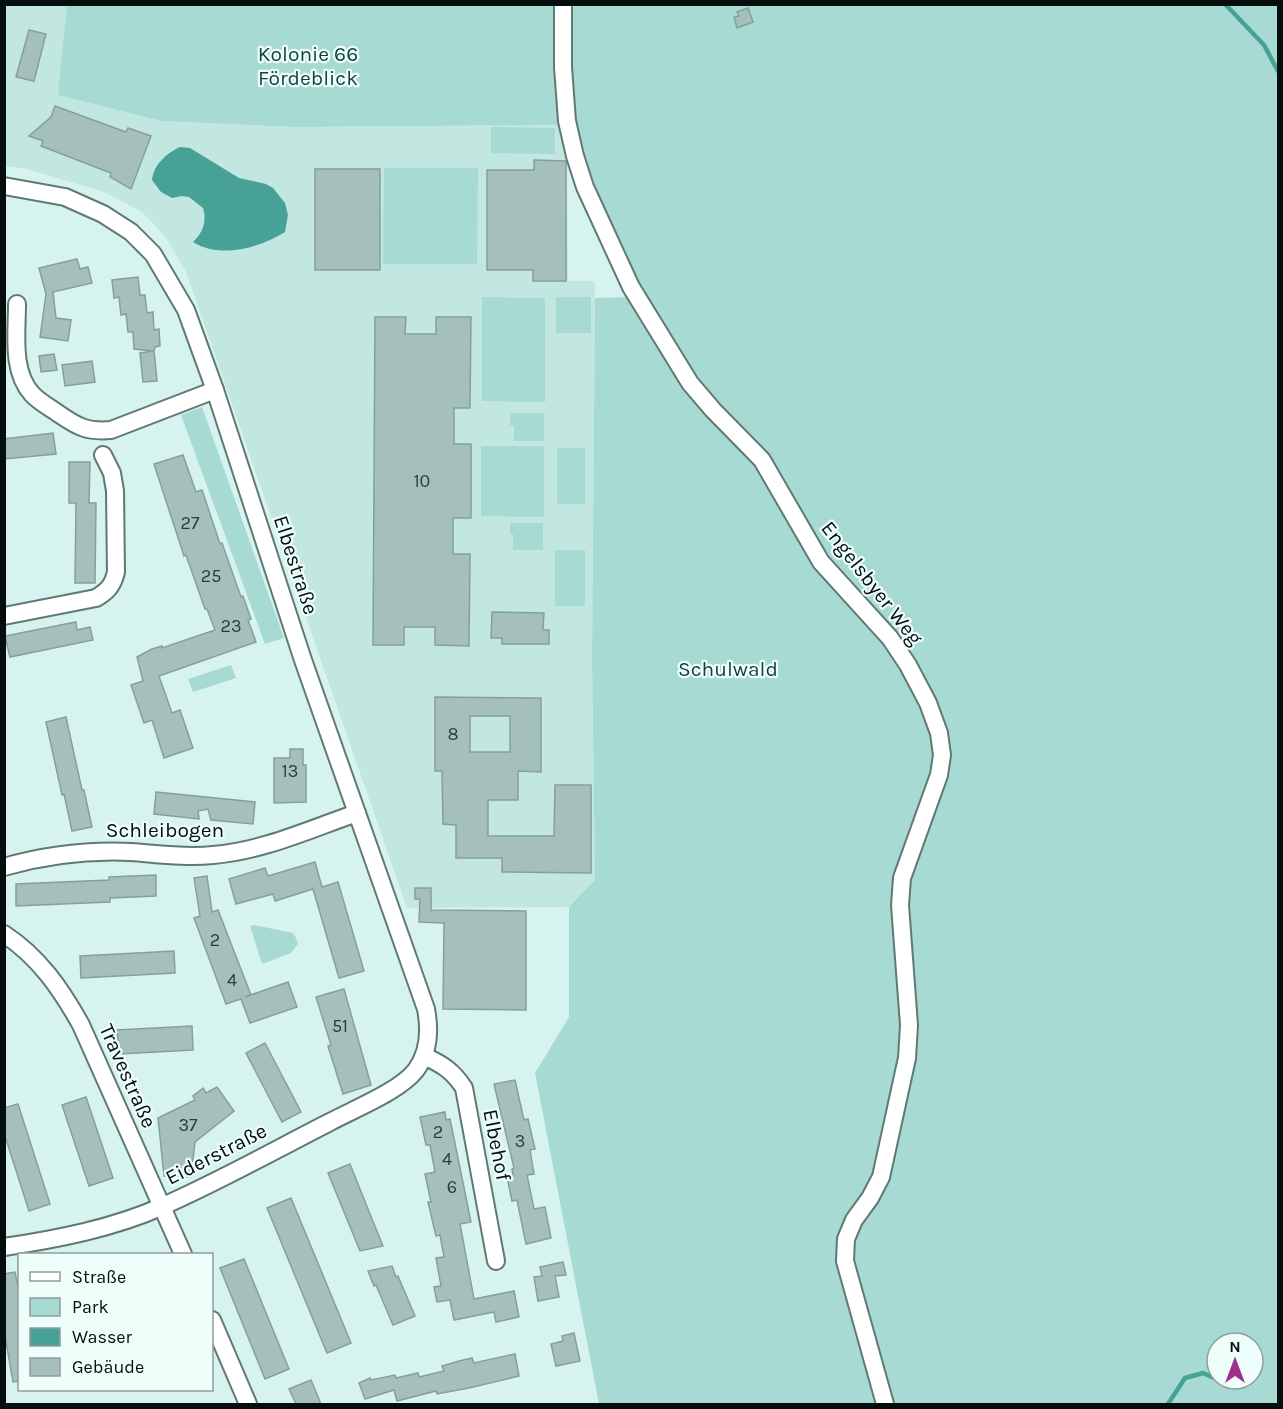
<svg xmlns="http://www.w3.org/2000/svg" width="1283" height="1409" font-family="Karla,sans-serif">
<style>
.built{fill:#c2e7e1}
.green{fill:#a7dad2;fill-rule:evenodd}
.water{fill:#48a196}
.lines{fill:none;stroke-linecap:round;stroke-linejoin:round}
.stream{stroke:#48a196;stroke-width:4.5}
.building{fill:#a5c0bc;stroke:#85a09b;stroke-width:1.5;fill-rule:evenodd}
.minor-casing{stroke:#607975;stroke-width:20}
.minor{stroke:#fff;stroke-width:16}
.labels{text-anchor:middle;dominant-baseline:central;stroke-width:4.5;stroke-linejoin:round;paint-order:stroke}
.number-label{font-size:18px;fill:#2d3a39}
.park-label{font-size:21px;fill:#163f3b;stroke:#edfefb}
.street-label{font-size:21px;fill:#050e0d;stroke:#edfefb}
</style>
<rect width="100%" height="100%" fill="#d7f3ef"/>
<!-- built -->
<polygon class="built" points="5,5 67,5 59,95 161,121 295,127 558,125 567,160 568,281 595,281 592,659 595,880 569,907 407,908 186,272 165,236 142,212 104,192 27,169 5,166"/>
<!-- green -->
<g class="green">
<path d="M67,5H1278V1404H599L535,1073L569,1017V907L595,880L592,659L595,298L630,297L580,186L558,125L295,127L161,121L58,95ZM1217,1343H1253V1379H1217Z"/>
<polygon points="491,127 555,128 555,154 491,153"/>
<polygon points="384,168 478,168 477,264 383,264"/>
<polygon points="482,297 545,298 545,402 482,401"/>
<rect x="556" y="297" width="35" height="36"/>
<polygon points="202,407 284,638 265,644 181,415"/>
<polygon points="510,413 544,413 544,441 514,441 514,426 510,425"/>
<polygon points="481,446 544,446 544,517 481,516"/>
<rect x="557" y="448" width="28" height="56"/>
<polygon points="510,523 543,523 543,550 513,550 513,534 510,534"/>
<rect x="555" y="550" width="30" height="56"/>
<polygon points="231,665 236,678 193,692 188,679"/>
<polygon points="254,925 293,933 296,938 298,944 291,953 262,964 250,926"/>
</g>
<!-- water -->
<path class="water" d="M180,147L190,148L239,178L266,184L273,188L285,203L288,215L285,232C260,248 219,259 193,242C203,233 207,221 203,208L189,197L182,196L172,198L161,192L152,180C154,164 166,154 180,147Z"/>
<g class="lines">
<!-- stream -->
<g class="stream">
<polyline points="1225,4 1264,45 1278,71"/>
<polyline points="1168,1404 1185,1378 1203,1373 1214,1378"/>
</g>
</g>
<!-- building -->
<g class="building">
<polygon points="748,8 753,22 737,28 734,17 739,16 737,12"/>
<polygon points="29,30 46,34 34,81 16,77"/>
<polygon points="55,106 126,132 128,128 151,136 131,189 110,177 111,173 41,146 43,141 29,136 51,117"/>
<polygon points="534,160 566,161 566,281 533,281 533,270 487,270 487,170 534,170"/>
<rect x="315" y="169" width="65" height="101"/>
<polygon points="77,259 80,269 88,267 92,283 53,292 56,318 71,320 68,341 40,337 46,294 39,268"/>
<polygon points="138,277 140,295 145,295 147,313 153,312 154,330 159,329 160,346 155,347 154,351 157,381 143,382 140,353 153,351 134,349 133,332 128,332 126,314 121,315 119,297 114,298 112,280"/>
<polygon points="375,317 406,317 405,334 436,334 436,317 471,317 470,408 454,408 454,444 471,444 471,518 453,518 453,554 470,554 469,646 435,645 435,627 404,627 404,645 373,645"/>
<polygon points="54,354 57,370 41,372 39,356"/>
<polygon points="92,361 95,382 65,386 62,365"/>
<polygon points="53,433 56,454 4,459 4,439"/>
<polygon points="183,455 196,492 202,490 220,544 222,543 241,597 243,596 251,619 248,620 256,642 159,676 172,713 180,710 193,748 164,758 152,720 144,723 131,685 143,681 137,657 152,649 162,646 162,648 215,630 207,609 205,609 186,555 184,556 154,464"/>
<polygon points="69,462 90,462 89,503 96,503 95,583 75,583 76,503 69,503"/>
<polygon points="492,612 544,613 543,630 549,630 549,644 502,644 502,638 491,638"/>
<polygon points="76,622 77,630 90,627 93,640 10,657 5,636"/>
<path d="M435,697L541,698V772L518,771V800H488V836H554L555,785H591V873L502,872V858H456V825L443,824L442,771H435ZM470,716H510V752H470Z"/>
<polygon points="66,717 82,790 84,790 92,827 72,831 64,794 62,795 46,722"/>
<polygon points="290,749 303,749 303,765 306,765 306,802 274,803 274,758 290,758"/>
<polygon points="156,792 255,802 253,824 211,820 208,809 198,811 199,819 154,814"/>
<polygon points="315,862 322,887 338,882 364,971 339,978 313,889 275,901 273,894 236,904 229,879 265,868 268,876"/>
<polygon points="156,875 156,896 110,898 110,902 16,906 16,884 109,880 109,877"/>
<polygon points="207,876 212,912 218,910 251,995 245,997 288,982 297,1007 250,1023 241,999 226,1004 194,918 200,916 194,878"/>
<polygon points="415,888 431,888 431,910 526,911 526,1010 443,1009 444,923 419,922 420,899 415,899"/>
<polygon points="174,951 175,973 81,978 80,956"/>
<polygon points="344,989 371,1085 343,1094 328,1046 331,1045 316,997"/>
<polygon points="192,1026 193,1050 119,1054 117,1030"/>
<polygon points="265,1043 301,1112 282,1122 246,1053"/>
<polygon points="515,1080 524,1120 528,1119 535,1149 530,1150 534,1174 527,1175 534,1209 545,1207 551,1238 526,1244 517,1200 512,1201 507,1177 513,1175 512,1169 514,1168 494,1084"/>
<polygon points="217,1087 234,1111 195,1142 191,1177 164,1176 158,1118 195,1100 193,1096 203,1088 206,1093"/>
<polygon points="86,1097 113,1178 89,1186 62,1105"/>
<polygon points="18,1104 50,1204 29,1211 4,1133 4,1108"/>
<polygon points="445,1112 446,1120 450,1119 471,1222 460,1224 474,1299 514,1291 519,1317 496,1322 494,1312 454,1320 450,1300 437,1302 434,1287 441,1286 436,1258 444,1257 440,1235 436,1236 428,1202 431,1202 425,1174 435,1172 430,1145 426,1145 420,1117"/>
<polygon points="350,1164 372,1219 383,1246 360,1251 328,1173"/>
<polygon points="291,1198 351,1343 327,1353 267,1208"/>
<polygon points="244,1259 289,1369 265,1379 220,1268"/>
<polygon points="563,1262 566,1275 555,1276 559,1297 538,1301 534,1277 542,1276 540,1267"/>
<polygon points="392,1266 396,1277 398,1276 415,1316 393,1325 376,1285 374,1286 368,1271"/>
<polygon points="15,1272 20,1297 20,1381 13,1382 4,1330 4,1274"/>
<polygon points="574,1333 580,1361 556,1366 551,1344 563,1341 562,1336"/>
<polygon points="515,1354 519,1376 469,1388 437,1394 436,1391 397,1401 394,1390 365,1399 359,1383 370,1378 371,1380 395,1375 396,1378 418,1373 419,1377 444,1371 442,1366 459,1361 472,1358 474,1363"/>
<polygon points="311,1380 321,1404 296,1404 289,1389"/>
</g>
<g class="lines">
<defs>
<g id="minor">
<polyline points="563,4 563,67 567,121 575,156 585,187 631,287 690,383 713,410 762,460 821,562 890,638 908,665 928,703 939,733 942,755 939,775 902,878 900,905 909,1025 907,1058 881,1177 870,1198 854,1220 846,1239 845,1261 885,1404"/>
<path d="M4,186L65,197L103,214L131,232L153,254L186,310L215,390L303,660L426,1009C430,1030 429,1052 416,1070C400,1091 354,1109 330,1122C275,1150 220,1181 163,1206C114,1228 58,1239 4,1247"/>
<path d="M17,304C17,333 11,371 32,394C39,402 51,408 59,414C78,427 87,432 111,430L215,390"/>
<path d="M4,616L96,598C108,591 113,585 116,572L115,491L112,473L103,455"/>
<path d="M4,867C46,855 87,850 131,852C158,854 186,858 213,855C263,851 310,829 357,813"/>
<path d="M4,934C39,957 61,989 81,1025L183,1254"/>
<path d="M424,1056C442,1064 453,1071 464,1088L496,1261"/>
<polyline points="212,1320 248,1404"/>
</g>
</defs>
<!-- minor casing -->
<use href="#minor" class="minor-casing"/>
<!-- minor -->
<use href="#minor" class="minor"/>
</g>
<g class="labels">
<!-- number labels -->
<g class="number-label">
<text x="422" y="481">10</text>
<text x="190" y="523">27</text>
<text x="211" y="576">25</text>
<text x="231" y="626">23</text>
<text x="453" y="734">8</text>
<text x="290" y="771">13</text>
<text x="215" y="940">2</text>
<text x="232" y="980">4</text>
<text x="340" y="1026">51</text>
<text x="188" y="1125">37</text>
<text x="438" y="1132">2</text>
<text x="520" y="1141">3</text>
<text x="447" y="1159">4</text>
<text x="452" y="1187">6</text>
</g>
<!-- park labels -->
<g class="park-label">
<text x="308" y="54">Kolonie 66<tspan x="308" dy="24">Fördeblick</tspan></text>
<text x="728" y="669">Schulwald</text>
</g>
<!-- street labels -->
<g class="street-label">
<text transform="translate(296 565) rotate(72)">Elbestraße</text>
<text transform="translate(872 583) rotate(52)">Engelsbyer Weg</text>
<text x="165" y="830">Schleibogen</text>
<text transform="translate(128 1076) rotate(66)">Travestraße</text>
<text transform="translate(497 1145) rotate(79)">Elbehof</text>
<text transform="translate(216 1154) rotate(-27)">Eiderstraße</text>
</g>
</g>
<!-- border -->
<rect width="1283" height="1409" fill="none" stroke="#050e0d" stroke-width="12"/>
<!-- legend -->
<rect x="18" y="1253" width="195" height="138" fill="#edfefb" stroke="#909e9c" stroke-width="1.5"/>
<rect x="30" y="1272" width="30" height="9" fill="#ffffff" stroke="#909e9c" stroke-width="1.5"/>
<text x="72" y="1283" font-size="18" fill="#050e0d">Straße</text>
<rect x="30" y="1298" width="30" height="18" fill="#a7dad2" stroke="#909e9c" stroke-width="1.5"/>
<text x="72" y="1313" font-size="18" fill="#050e0d">Park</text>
<rect x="30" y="1328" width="30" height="18" fill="#48a196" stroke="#909e9c" stroke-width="1.5"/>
<text x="72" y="1343" font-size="18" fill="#050e0d">Wasser</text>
<rect x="30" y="1358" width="30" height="18" fill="#a5c0bc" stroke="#909e9c" stroke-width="1.5"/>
<text x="72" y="1373" font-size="18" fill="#050e0d">Gebäude</text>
<!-- north arrow -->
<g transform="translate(1235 1361)"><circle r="28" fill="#edfefb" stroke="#909e9c" stroke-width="1.5"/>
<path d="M0-4.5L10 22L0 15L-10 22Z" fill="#a0308e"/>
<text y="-9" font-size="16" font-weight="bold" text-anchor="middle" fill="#050e0d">N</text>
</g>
</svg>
